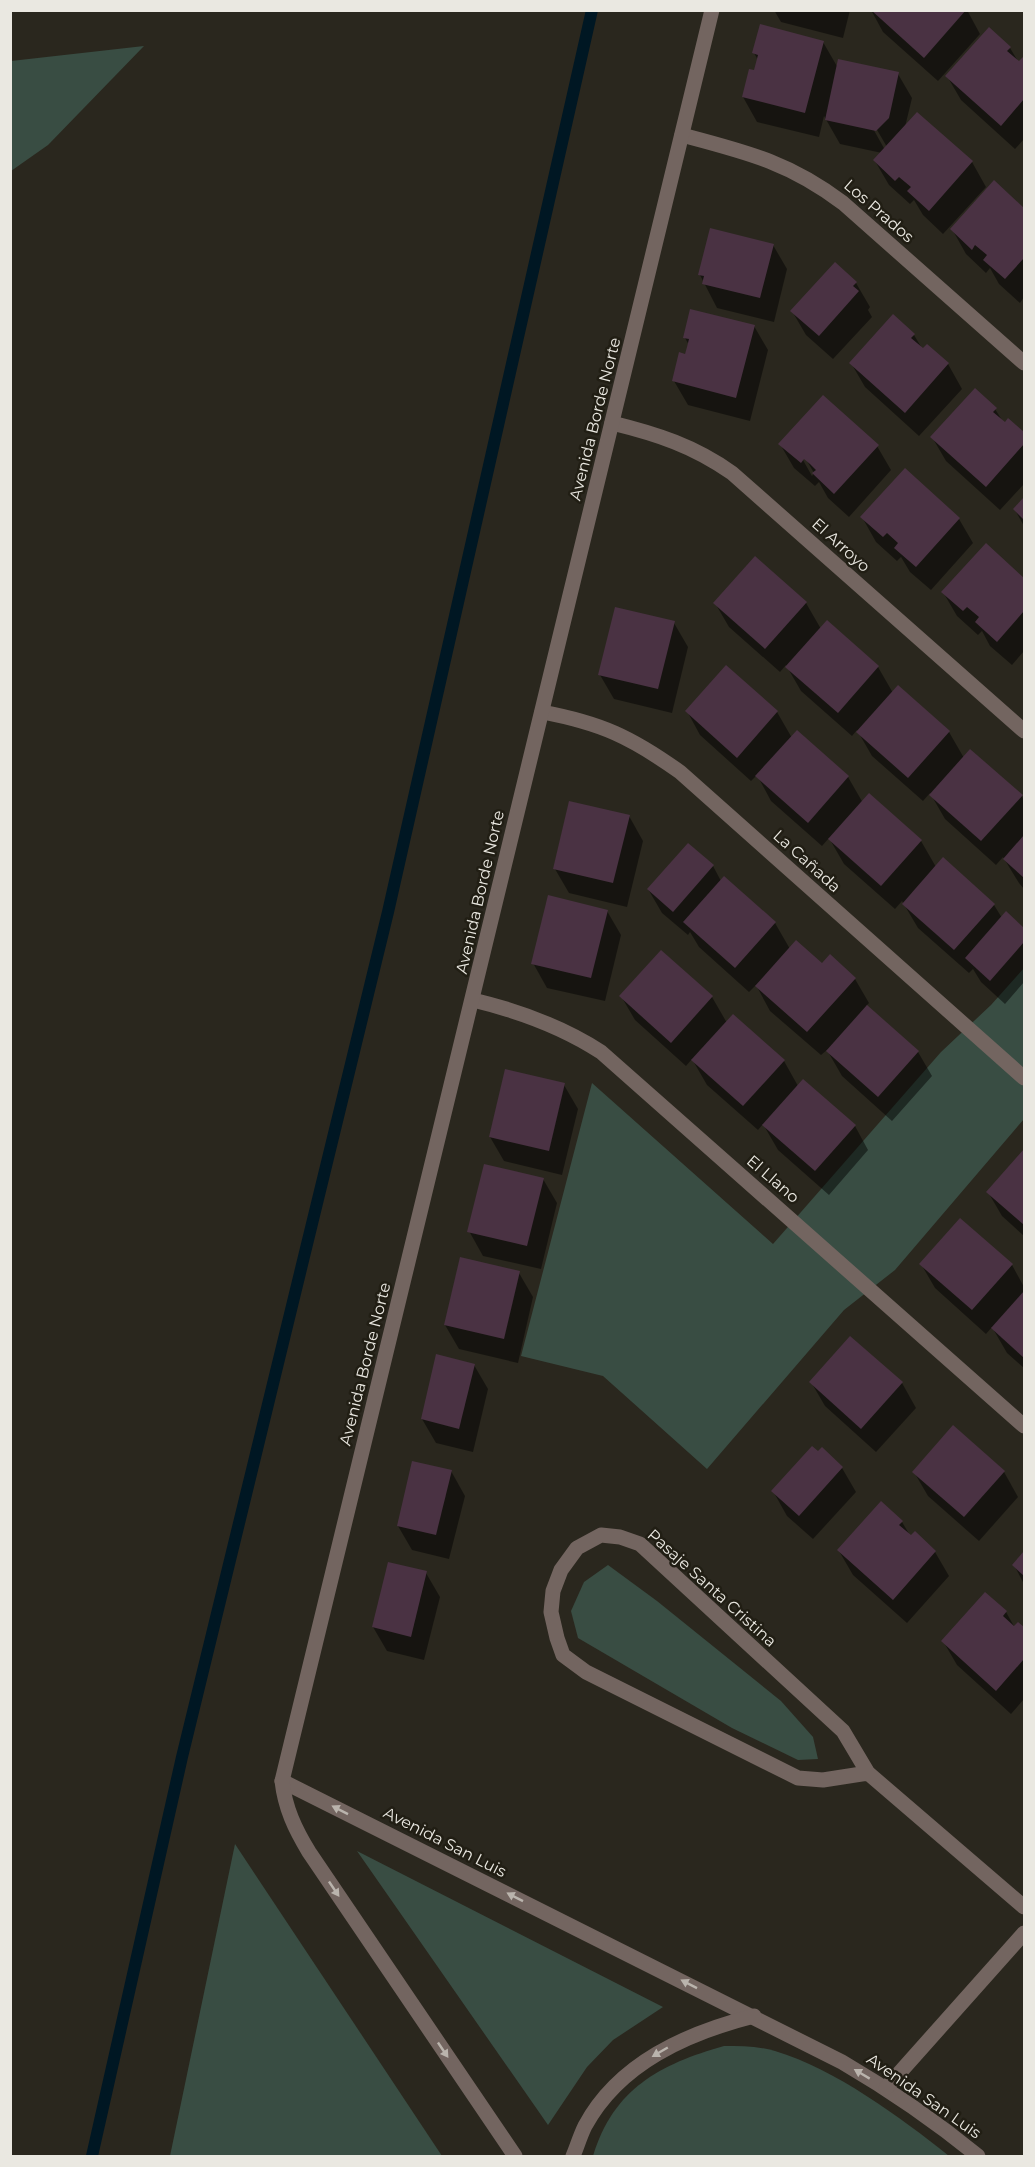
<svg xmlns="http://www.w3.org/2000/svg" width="1035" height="2167" font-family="Montserrat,sans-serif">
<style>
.green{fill:#394d43}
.shadow{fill:#0007;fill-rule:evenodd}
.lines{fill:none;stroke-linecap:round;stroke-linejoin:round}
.stream{stroke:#001723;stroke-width:12}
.building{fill:#4a3243}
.minor{stroke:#736560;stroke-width:15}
.oneway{fill:#bab4ad}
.labels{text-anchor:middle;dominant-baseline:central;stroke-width:5;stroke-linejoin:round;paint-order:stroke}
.street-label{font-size:16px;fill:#eae8e1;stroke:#211e14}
</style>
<rect width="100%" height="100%" fill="#2a271e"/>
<!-- green -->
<g class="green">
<polygon points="144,46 48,145 11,171 11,61"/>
<polygon points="1024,968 1024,1119 895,1270 844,1310 707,1469 603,1376 521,1356 592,1083 773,1244 941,1052 991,1005"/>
<polygon points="608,1565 657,1601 781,1701 813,1737 818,1759 798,1760 732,1728 578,1638 571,1611 584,1582"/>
<polygon points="235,1844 442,2156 170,2156"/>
<polygon points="357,1851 663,2007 613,2040 587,2067 548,2125"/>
<path d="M724,2046C741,2046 758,2046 775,2051C835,2069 900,2117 949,2156H593C613,2089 660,2064 724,2046Z"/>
</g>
<!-- shadow -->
<g class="shadow">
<polygon points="774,10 850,10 843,38 781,22"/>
<polygon points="871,10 967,10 980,34 938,81 883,32"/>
<path d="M823,42L838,68L898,74L912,98L905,127L917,114L972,162L986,187L943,234L923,215L914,200L910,204L889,185L875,161L882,153L840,144L824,116L819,137L757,122L743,97L755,72L758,60L754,53ZM873,123L887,147L885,150L871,125Z"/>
<polygon points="1010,48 1019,63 1023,59 1024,61 1024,139 1015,149 961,100 947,76"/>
<polygon points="994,183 1024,210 1024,297 1020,303 999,284 990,268 986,273 966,254 952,229"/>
<polygon points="773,245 787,269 774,322 717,308 700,275"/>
<polygon points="835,264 856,283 870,307 868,310 872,317 833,359 806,335 792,311"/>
<polygon points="754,326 768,350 750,421 688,405 674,381 689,345 685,338"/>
<polygon points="914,335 923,350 927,346 948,364 962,389 919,436 865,387 851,363"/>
<polygon points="995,409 1005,425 1009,420 1024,434 1024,484 1000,510 946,461 932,437"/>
<path d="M780,444L877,446L891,470L849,517L828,498L819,482L815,486L794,468ZM802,452L814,473L812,476L799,453Z"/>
<polygon points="905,470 959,519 973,543 931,590 910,572 901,557 897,561 876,542 862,517"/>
<polygon points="1024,499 1024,526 1015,510"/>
<polygon points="986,545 1024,580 1024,651 1012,665 990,646 982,631 978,635 957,616 943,592"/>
<polygon points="755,559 806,603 821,629 878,667 893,693 949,732 964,758 1022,796 1024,801 1024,889 1019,883 1003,857 996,865 945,819 930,793 923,801 872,756 857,730 852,736 801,691 786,665 780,672 729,627 715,603"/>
<polygon points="674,623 688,647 672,713 614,699 600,675"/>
<polygon points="726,667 777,712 792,738 848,777 863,803 921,841 936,867 943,860 994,905 1002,918 1006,913 1024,930 1024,982 1005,1004 981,982 973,969 969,973 918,928 902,901 895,909 844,864 829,838 822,846 771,801 757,775 751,781 700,735 687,711"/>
<polygon points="629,816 643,841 627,907 569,893 555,869"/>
<polygon points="713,866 721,881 724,878 775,923 790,949 855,979 869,1003 866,1006 918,1052 932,1076 892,1121 842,1076 827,1050 821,1055 770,1011 756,985 749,992 699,947 690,932 688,935 662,913 648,889"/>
<polygon points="607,911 621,935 605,1001 547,988 533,963"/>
<polygon points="621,996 712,997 727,1023 784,1061 798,1086 855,1126 868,1150 829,1195 778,1150 763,1124 758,1130 707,1085 692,1059 686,1066 635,1020"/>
<polygon points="564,1085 578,1109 562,1175 504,1161 490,1137"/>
<polygon points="1024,1151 1024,1236 1002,1216 988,1192"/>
<polygon points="543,1179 557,1203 541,1269 483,1256 469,1231"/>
<polygon points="921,1264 1012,1265 1024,1287 1024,1368 1007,1353 992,1327 986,1334 935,1288"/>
<polygon points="519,1273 533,1297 518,1363 459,1349 445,1325"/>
<polygon points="474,1365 488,1389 473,1452 436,1443 422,1419"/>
<polygon points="811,1382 902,1383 916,1408 876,1452 825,1406"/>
<polygon points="953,1427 1004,1472 1018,1497 979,1541 928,1496 914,1472"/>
<polygon points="822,1449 842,1468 856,1492 813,1539 787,1516 773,1491"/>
<polygon points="451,1471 465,1496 449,1559 412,1550 398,1526"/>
<polygon points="902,1522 911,1537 935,1552 949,1576 907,1623 853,1575 839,1551"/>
<polygon points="1024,1554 1024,1584 1014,1565"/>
<polygon points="426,1573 440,1597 424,1660 387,1651 373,1627"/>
<polygon points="1006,1612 1015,1628 1018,1624 1024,1629 1024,1699 1011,1714 957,1665 943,1641"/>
</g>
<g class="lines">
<!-- stream -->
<polyline class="stream" points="92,2156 182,1757 388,912 592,10"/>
</g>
<!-- building -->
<g class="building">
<polygon points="871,10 966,10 924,58"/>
<polygon points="760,24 824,41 805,113 742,97 749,69 754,70 758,55 752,53"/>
<polygon points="989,27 1011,47 1007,51 1019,61 1023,57 1024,59 1024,99 1001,126 945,76"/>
<polygon points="838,59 899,72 889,118 876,131 825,120"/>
<polygon points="917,112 973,161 929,211 907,191 911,187 899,177 895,181 873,160"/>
<polygon points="994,180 1024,208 1024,258 1005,279 983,260 987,255 975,245 972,250 950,229"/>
<polygon points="710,228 774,244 760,298 702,284 704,276 698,275"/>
<polygon points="835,262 857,282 853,286 859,291 819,336 790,311"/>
<polygon points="690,309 755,325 736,398 672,381 679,352 685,354 687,347 689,339 683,338"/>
<polygon points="893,314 915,334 911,338 923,348 927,344 949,363 905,413 849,363"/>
<polygon points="975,388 997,408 993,412 1005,422 1008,418 1024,432 1024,444 986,487 930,437"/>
<polygon points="823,395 879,445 834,494 812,473 816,470 810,464 804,459 801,463 778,444"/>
<polygon points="905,468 960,518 916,567 894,548 898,543 887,533 883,537 860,517"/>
<polygon points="1024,497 1024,520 1013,509"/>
<polygon points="986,543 1024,578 1024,611 997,642 975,622 979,617 967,607 963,611 941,592"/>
<polygon points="755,556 807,602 765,649 713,603"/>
<polygon points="615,607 675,621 658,689 598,675"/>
<polygon points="827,620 879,666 838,713 785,667"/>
<polygon points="726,665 778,711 737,758 685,711"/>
<polygon points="898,685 950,731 908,778 856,732"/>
<polygon points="797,730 849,776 808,823 755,776"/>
<polygon points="970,749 1023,795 981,841 929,795"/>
<polygon points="869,793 922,840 881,886 828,839"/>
<polygon points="569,801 630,815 613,883 553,869"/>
<polygon points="1024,835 1024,878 1003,859"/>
<polygon points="688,843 714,865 673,912 647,889"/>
<polygon points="943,857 995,904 954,950 902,904"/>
<polygon points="724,876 776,922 735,968 683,922"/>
<polygon points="548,895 608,910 591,978 531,964"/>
<polygon points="1006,911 1024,928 1024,942 990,981 965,958"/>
<polygon points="796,940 822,963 830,954 856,978 807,1032 755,986"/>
<polygon points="661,950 713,996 671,1043 619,996"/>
<polygon points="867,1005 919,1051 878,1097 826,1051"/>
<polygon points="733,1014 785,1060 743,1106 691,1060"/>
<polygon points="505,1069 565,1083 549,1151 489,1137"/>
<polygon points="803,1079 856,1125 815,1171 762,1125"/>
<polygon points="1024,1149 1024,1225 986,1192"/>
<polygon points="484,1164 544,1178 527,1246 467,1232"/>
<polygon points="960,1218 1013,1264 972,1310 919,1264"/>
<polygon points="460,1257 520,1271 504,1339 444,1325"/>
<polygon points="1024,1291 1024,1358 991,1328"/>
<polygon points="850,1336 903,1382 861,1429 809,1382"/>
<polygon points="436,1354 475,1364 459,1429 421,1419"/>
<polygon points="953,1425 1005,1471 964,1517 912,1472"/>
<polygon points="812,1446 818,1451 822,1447 843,1467 799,1516 771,1491"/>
<polygon points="412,1461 452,1470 436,1535 397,1526"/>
<polygon points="881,1501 903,1521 899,1525 911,1535 915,1531 936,1551 893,1600 837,1550"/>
<polygon points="1024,1551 1024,1576 1012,1565"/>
<polygon points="388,1562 427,1571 411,1637 372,1627"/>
<polygon points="985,1592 1007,1611 1003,1616 1014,1626 1018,1622 1024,1627 1024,1659 996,1691 941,1641"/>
</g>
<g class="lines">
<!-- minor -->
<g class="minor">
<path d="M682,135C746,152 789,162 843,203L1024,363"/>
<path d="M612,423C657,434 694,446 732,473L1024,731"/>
<path d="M542,712C601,723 631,737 680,772L1024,1078"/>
<path d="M473,1000C519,1011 561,1026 601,1052L1024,1426"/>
<polyline points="868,1773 823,1780 798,1778 586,1672 563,1655 557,1638 551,1612 553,1591 561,1570 577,1548 601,1535 620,1537 640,1544 843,1731 868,1773 1024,1907"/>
<path d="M282,1781L842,2062C890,2090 935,2121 978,2156"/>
<polyline points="886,2088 1024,1933"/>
<path d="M515,2156L309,1852C295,1829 285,1808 282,1781L712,10"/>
<path d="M573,2156C577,2147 580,2136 585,2126C619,2063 687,2033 754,2016"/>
</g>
</g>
<!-- one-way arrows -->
<defs><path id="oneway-solid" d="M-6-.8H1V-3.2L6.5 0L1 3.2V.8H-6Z" transform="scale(1.5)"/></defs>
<g class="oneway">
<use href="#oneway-solid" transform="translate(340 1810) rotate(-153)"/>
<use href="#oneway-solid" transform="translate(334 1889) rotate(56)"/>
<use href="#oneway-solid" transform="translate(515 1897) rotate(-153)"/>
<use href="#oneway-solid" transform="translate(689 1984) rotate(-153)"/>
<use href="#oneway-solid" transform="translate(443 2050) rotate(56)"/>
<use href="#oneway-solid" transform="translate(660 2052) rotate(150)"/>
<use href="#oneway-solid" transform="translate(862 2074) rotate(-149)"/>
</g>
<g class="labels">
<!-- street labels -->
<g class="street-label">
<text transform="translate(879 211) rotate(41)">Los Prados</text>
<text transform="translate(595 419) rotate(-76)">Avenida Borde Norte</text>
<text transform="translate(841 545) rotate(42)">El Arroyo</text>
<text transform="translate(807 861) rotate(42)">La Cañada</text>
<text transform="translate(480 892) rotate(-77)">Avenida Borde Norte</text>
<text transform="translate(773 1179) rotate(41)">El Llano</text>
<text transform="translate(365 1364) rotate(-76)">Avenida Borde Norte</text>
<text transform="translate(712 1588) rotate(42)">Pasaje Santa Cristina</text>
<text transform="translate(445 1842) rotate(27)">Avenida San Luis</text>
<text transform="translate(924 2096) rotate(35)">Avenida San Luis</text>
</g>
</g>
<!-- border -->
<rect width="1035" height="2167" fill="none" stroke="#eae8e1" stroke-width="24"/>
</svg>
